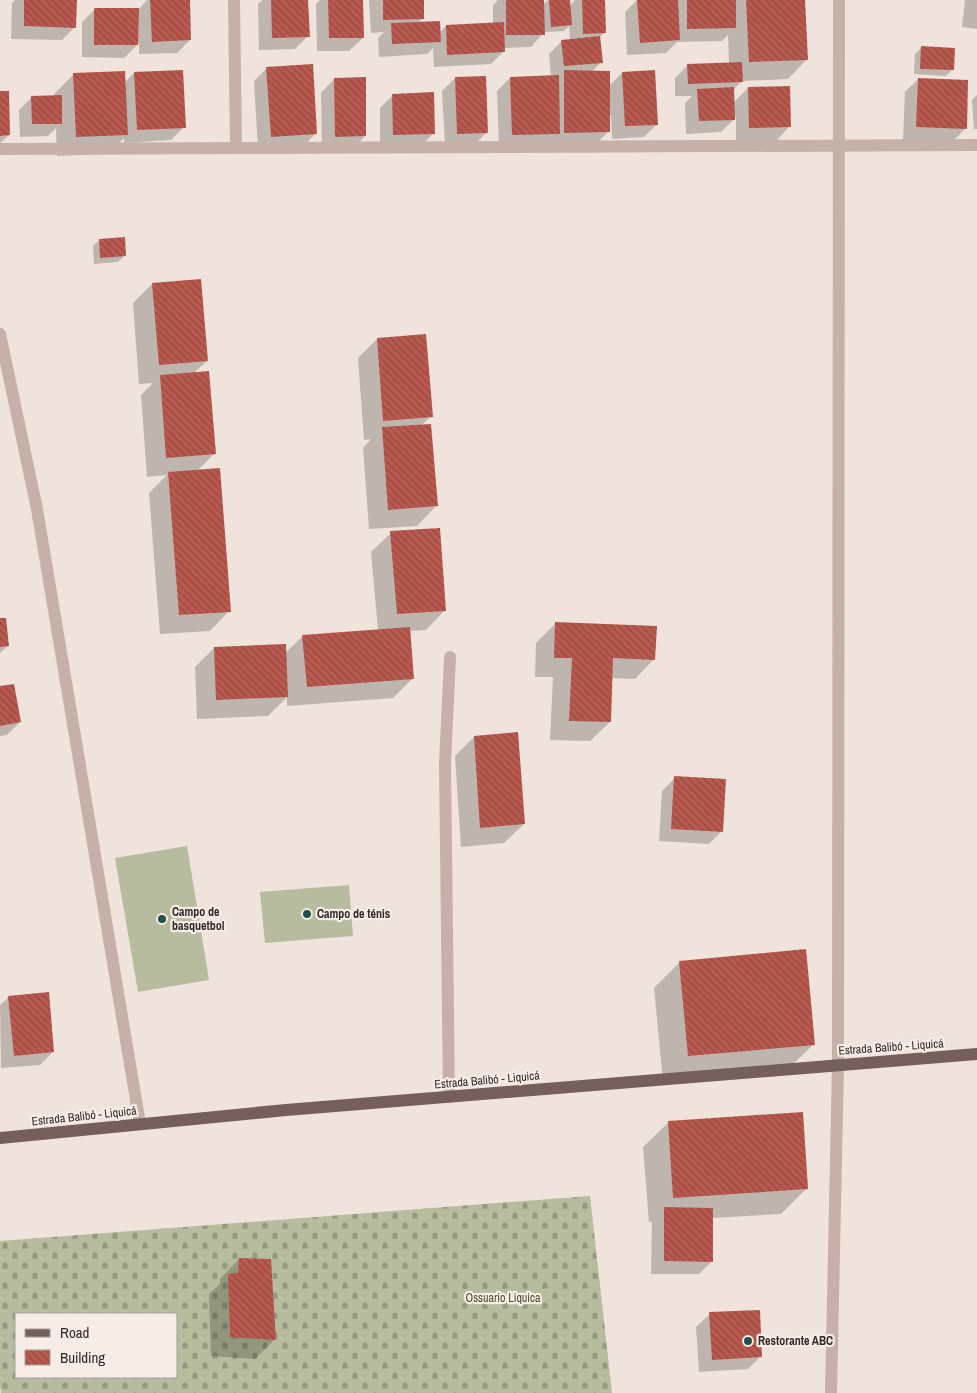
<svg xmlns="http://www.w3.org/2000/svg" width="977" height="1393" font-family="'Archivo Narrow',sans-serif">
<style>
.grass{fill:#b6bc9d}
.cemetery{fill:url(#cemetery-stones);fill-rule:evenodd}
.shadow{fill:#0003}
.building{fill:url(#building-back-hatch)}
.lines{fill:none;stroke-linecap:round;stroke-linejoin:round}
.street{stroke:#c5b1a8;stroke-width:12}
.primary{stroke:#745f5a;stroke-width:12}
.poi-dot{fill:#22504c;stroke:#f7ede7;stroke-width:2}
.labels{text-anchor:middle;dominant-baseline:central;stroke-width:4.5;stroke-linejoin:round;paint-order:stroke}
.poi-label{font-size:12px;font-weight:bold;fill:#332a28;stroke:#f7ede7;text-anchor:start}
.street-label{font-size:12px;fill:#332a28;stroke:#f7ede7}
.park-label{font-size:12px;fill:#484f2e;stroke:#f7ede7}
</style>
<defs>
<pattern id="cemetery-stones" width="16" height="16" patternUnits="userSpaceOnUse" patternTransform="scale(1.25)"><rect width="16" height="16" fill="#b6bc9d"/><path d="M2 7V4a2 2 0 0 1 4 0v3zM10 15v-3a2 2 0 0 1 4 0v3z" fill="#959980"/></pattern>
<pattern id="building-back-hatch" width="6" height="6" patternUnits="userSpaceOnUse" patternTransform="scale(1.25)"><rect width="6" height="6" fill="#b9594f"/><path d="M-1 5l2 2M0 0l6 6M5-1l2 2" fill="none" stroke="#974a42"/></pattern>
</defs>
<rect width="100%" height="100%" fill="#efe3db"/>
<!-- grass -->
<g class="grass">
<polygon points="187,846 209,980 138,992 115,858"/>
<polygon points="349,885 353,936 265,943 260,892"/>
</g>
<!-- cemetery -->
<path class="cemetery" d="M590,1196L612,1393H1L0,1386V1241ZM16,1314H176V1377H16Z"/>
<!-- shadow -->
<g class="shadow">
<polygon points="15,0 76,0 75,27 62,40 11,39 12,3"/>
<polygon points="147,0 188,0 190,40 177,53 139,54 139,43 124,58 82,57 82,22 95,9 138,10"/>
<polygon points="262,0 307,0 308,36 295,49 259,50 258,4"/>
<polygon points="320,0 362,0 363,38 349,51 317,51 316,4"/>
<polygon points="369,0 422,0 423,18 418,23 439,33 446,26 493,24 493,5 498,0 543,0 543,5 548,0 568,0 569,6 575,0 604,0 605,32 599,38 601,62 592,72 608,87 622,73 657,124 644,137 612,139 611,115 608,115 608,132 595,145 552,145 552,140 546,146 499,147 497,91 510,78 551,77 549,54 562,41 570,40 569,26 564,31 544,32 531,47 504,48 504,51 491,64 434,67 433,48 427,54 379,57 378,38 384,32 371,33"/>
<polygon points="637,0 804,0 807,59 788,79 742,81 733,90 733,103 748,88 790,126 777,140 736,141 736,117 721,132 686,134 685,103 692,96 675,96 675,78 688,65 729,63 728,35 722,41 677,42 666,53 627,55 625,12"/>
<polygon points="965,0 977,0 977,29 962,27"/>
<polygon points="921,48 952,70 946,76 914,74 915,54"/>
<polygon points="267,68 316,133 303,147 258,149 254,81"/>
<polygon points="134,73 184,127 171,140 124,143 124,138 107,154 57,156 56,128 48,136 20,137 19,110 32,97 55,96 54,94 74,74 124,83"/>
<polygon points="455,78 487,132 474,145 445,146 442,91"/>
<polygon points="334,79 365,136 352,149 322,149 321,93"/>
<polygon points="918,79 965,129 952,142 903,140 905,92"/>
<polygon points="0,92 9,135 0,143"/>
<polygon points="393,95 434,133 420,147 380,147 380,108"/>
<polygon points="977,95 977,129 974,129 972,100"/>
<polygon points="99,240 125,255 118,262 94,264 93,246"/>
<polygon points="152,284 207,361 194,373 214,454 197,471 229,611 210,631 160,634 149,493 167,475 147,477 141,395 153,383 139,384 133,303"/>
<polygon points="377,339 431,416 422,425 436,506 417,526 369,529 363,448 371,439 364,440 358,358"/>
<polygon points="391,533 445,610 426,630 409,631 412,679 393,698 287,706 287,697 268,716 197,719 195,667 214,648 285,653 303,636 378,630 371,552"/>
<polygon points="0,619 8,646 0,653"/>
<polygon points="556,623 654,659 635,679 611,678 610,722 590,741 550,740 553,677 535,677 536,643"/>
<polygon points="0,687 20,722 7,735 0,736"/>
<polygon points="474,737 524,824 504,843 461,847 455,756"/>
<polygon points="675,778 722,831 709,844 659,841 662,791"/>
<polygon points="680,962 814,1044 788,1069 663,1081 654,988"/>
<polygon points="9,997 53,1052 40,1065 1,1068 0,1005"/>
<polygon points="669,1122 807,1188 781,1214 712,1218 712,1261 699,1274 651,1274 652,1222 649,1222 643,1147"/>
<polygon points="239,1259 275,1339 255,1359 211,1356 209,1294 220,1284 220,1279"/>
<polygon points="710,1314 761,1356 748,1369 699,1372 696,1327"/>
</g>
<!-- building -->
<g class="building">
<polygon points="24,0 77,0 76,28 24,26"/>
<polygon points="150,0 190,0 191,40 152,42"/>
<polygon points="271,0 308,0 310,37 272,38"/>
<polygon points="328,0 363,0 364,38 329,38"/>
<polygon points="383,0 424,0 424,19 383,20"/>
<polygon points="506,0 544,0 545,35 506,35"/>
<polygon points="549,0 570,0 572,25 551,27"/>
<polygon points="582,0 605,0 606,33 583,34"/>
<polygon points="637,0 678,0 680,40 640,43"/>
<polygon points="687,0 736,0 736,28 687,29"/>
<polygon points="746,0 805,0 808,60 749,62"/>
<polygon points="94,8 139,8 138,45 94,45"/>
<polygon points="440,21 441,42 392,44 391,23"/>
<polygon points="504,22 505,52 447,55 446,25"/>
<polygon points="600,36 603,63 564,66 561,40"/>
<polygon points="921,46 955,48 954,70 920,69"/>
<polygon points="742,62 743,82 688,84 687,64"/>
<polygon points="313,64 317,134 271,137 266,67"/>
<polygon points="183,70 186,128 137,130 134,72"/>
<polygon points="564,70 610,71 610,132 564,133"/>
<polygon points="655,70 658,125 625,126 622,72"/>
<polygon points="125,71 128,135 76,137 73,73"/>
<polygon points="559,75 560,134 512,135 510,77"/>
<polygon points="486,76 488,133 457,134 455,77"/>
<polygon points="366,77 366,136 335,137 334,78"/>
<polygon points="918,78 968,80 967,129 916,127"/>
<polygon points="790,86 791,127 749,128 748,87"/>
<polygon points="734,87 735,120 699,121 697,89"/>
<polygon points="0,91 9,91 10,135 0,136"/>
<polygon points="434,92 435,134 393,135 392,94"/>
<polygon points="62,95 62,124 32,124 31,96"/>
<polygon points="125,237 126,256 100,258 99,239"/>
<polygon points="201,279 208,361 159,365 152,283"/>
<polygon points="426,334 433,417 383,421 377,338"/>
<polygon points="209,371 216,454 166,458 160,375"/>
<polygon points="431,424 438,506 388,510 382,427"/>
<polygon points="220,468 231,612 179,615 168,472"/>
<polygon points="440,528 446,611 397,614 390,531"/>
<polygon points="0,618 6,618 9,646 0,647"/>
<polygon points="555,622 657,626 655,660 613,658 611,722 569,721 572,658 554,658"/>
<polygon points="410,627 414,679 307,687 302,635"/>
<polygon points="286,644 288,697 216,700 214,647"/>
<polygon points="14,684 21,722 0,726 0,686"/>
<polygon points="518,732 525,824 480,828 474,736"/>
<polygon points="674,776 726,779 723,832 671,829"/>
<polygon points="806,949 815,1045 688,1056 679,961"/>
<polygon points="49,992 54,1052 14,1056 8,996"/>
<polygon points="803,1112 808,1189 673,1198 668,1121"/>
<polygon points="664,1207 713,1208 713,1262 664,1261"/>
<polygon points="239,1258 271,1259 276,1340 230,1337 228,1274 238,1273"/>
<polygon points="760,1310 762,1357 712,1360 709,1312"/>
</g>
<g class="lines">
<!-- street -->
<g class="street">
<polyline points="234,0 236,148"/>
<polyline points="0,149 977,145"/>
<polyline points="0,334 37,509 140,1124"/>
<polyline points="449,1097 445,764 450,657"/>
<polyline points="831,1393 838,1065 839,0"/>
</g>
<!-- primary -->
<polyline class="primary" points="0,1138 286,1110 977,1054"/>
</g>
<!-- markers -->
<g class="poi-dot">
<circle cx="307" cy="914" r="5"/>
<circle cx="162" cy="919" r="5"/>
<circle cx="748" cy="1341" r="5"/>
</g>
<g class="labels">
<!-- poi labels -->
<g class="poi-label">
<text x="172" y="912">Campo de<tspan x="172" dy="14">basquetbol</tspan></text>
<text x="317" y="914">Campo de ténis</text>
<text x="758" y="1341">Restorante ABC</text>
</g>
<!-- street labels -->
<g class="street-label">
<text transform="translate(891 1047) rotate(-4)">Estrada Balibó - Liquicá</text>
<text transform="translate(487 1080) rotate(-5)">Estrada Balibó - Liquicá</text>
<text transform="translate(84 1116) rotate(-6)">Estrada Balibó - Liquicá</text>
</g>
<!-- park labels -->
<g class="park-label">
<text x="503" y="1298">Ossuario Liquica</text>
</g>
</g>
<!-- legend -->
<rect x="15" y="1313" width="162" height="65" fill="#f7ede7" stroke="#a99f9b"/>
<rect x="25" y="1329" width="25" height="8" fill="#745f5a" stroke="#a99f9b"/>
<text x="60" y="1338" font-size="15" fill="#332a28">Road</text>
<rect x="25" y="1350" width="25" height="15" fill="url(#building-back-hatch)" stroke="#a99f9b"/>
<text x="60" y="1363" font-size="15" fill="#332a28">Building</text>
</svg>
